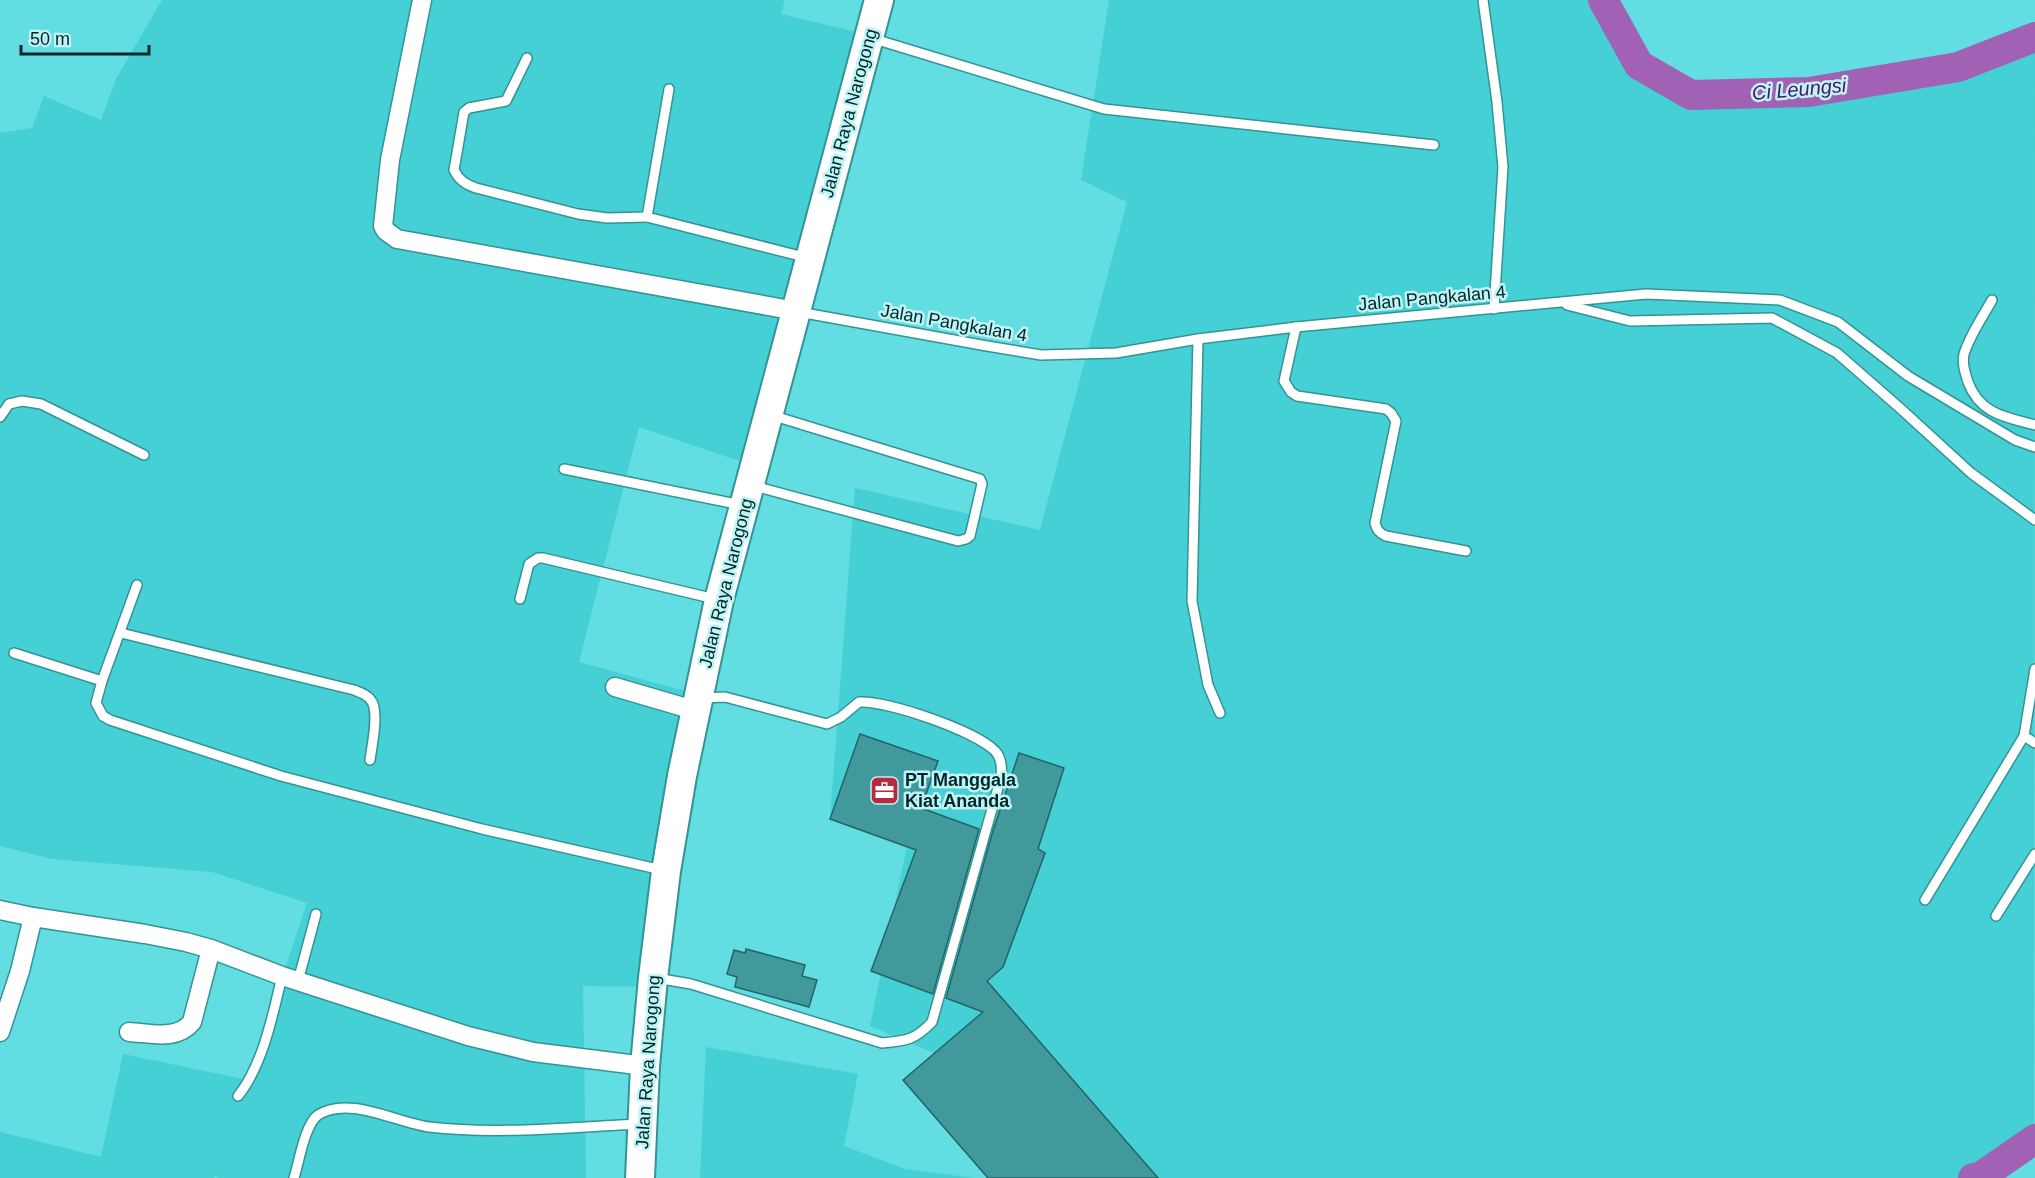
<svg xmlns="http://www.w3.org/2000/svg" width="2035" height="1178" font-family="Helvetica,sans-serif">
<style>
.built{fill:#44d0d4}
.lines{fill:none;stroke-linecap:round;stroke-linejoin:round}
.river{stroke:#a162b5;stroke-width:30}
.building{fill:#42999c;stroke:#226567;stroke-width:1.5}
.lane-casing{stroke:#339396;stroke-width:12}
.street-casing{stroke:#339396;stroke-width:21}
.primary-casing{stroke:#339396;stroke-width:32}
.lane{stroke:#fff;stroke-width:9}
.street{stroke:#fff;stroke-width:18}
.primary{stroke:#fff;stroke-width:28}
.labels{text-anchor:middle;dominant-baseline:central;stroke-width:5;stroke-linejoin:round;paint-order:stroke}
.street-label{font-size:18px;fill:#002627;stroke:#bef4f5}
.poi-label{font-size:18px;font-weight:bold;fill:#002627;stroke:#bef4f5;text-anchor:start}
.water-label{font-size:20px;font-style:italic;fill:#4f125f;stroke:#bef4f5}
</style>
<rect width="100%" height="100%" fill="#62dde1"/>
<!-- built -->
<g class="built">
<polygon points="162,0 785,0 781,14 869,35 763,469 639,427 579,662 703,696 664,987 583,986 586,1178 220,1178 215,1176 214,1178 0,1178 0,1132 101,1157 123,1054 248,1080 307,903 212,872 52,859 0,846 0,133 32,128 44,96 101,120 116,79"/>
<polygon points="1109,0 1603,0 1639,65 1691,95 1809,92 1958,67 2035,37 2034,1140 1980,1177 1973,1178 990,1178 979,1072 870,1026 907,846 830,819 855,488 1040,530 1127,202 1081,180"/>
<polygon points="706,1047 858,1074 844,1146 905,1169 974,1178 700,1178"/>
</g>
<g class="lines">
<!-- river -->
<g class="river">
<polyline points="1603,0 1639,65 1691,95 1809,92 1958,67 2035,37"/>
<polyline points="1973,1178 1980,1177 2035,1139"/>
</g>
</g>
<!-- building -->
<g class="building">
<polygon points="860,734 938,761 921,808 979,829 933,994 871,971 916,850 830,819"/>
<polygon points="1019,753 1064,768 1038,849 1045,853 1003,967 987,981 1158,1178 988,1178 903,1080 983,1012 946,998 992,834"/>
<polygon points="746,949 805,965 802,976 817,980 809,1007 735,987 737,977 727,974 734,950 745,953"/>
</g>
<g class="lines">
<defs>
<g id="lane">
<polyline points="1483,0 1497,102 1503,167 1494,309"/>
<polyline points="871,38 1104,109 1434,145"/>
<path d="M527,58L506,101L469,108L464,112L454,170C459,180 465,184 476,188L578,214L607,218L647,217"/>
<polyline points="669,89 647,217 808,258"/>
<path d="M1992,300C1982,318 1970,335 1964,354C1962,364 1965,372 1968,382C1980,414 2005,417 2035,425"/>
<polyline points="1567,305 1630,321 1772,318 1837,353 1901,409 1971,473 2035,520"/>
<polyline points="799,312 987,346 1041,355 1116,353 1198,339 1296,327 1646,294 1780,300 1838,322 1908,376 2015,440 2035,447"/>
<path d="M1296,327L1284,381L1291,392L1297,396L1386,409L1391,413L1396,421L1375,523C1377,530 1379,533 1386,536L1466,551"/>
<polyline points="1198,339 1192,601 1208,685 1220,713"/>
<polyline points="0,417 9,404 22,401 41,404 144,455"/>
<polyline points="564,469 741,505"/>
<polyline points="754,486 958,541 966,539 970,536 982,484 980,479 771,415"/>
<polyline points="137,585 102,681 96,703 103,716 110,720 281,776 482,829 662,870"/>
<polyline points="520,599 529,564 538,558 543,558 715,599"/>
<path d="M121,633L354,690C359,692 366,694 370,699C380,709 372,745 370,760"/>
<polyline points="14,653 102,681"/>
<polyline points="2035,669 2024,736 2035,743"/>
<polyline points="1925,900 2024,736"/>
<polyline points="1996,916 2035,854"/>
<path d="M656,978L691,984L882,1043C906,1041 915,1040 932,1022L1001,777C1002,768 1002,758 995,751C976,731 886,700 859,702L841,717L827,724L725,697L702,698"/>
<polyline points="298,981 316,914"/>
<path d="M238,1096C263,1065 273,1014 282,976"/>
<path d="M294,1178C299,1162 305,1124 318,1115C349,1095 397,1123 429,1127C499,1135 570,1127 640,1124"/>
</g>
<g id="street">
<polyline points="422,0 390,160 383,226 386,231 397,239 796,311"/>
<polyline points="615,687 697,711"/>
<polyline points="0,910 33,917 145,934 186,942 211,949 282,976 468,1036 533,1052 645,1066"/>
<polyline points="0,1032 20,971 33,917"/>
<path d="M129,1032C150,1033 177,1041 192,1022L211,949"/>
</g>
<polyline id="primary" points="640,1178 645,1066 653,978 666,871 682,776 719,600 879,0"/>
</defs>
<!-- lane casing -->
<use href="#lane" class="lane-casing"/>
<!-- street casing -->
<use href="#street" class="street-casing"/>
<!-- primary casing -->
<use href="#primary" class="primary-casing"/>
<!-- lane -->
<use href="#lane" class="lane"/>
<!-- street -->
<use href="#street" class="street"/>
<!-- primary -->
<use href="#primary" class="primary"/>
</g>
<!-- icons -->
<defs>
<symbol id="office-square" viewBox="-11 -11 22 22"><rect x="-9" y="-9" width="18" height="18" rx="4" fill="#ba2940" stroke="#bef4f5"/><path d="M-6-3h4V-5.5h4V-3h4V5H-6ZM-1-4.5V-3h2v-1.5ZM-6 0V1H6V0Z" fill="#fff"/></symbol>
</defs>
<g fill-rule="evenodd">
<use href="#office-square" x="868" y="774" width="33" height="33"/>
</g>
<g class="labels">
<!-- street labels -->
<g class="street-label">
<text transform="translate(849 113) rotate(-75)">Jalan Raya Narogong</text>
<text transform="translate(1432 298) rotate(-5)">Jalan Pangkalan 4</text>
<text transform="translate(954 323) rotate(10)">Jalan Pangkalan 4</text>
<text transform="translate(726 583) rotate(-76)">Jalan Raya Narogong</text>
<text transform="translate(648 1062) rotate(-86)">Jalan Raya Narogong</text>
</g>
<!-- poi labels -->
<g class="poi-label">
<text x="905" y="780">PT Manggala<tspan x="905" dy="21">Kiat Ananda</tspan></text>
</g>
<!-- water labels -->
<g class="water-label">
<text transform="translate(1799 89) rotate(-5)">Ci Leungsi</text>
</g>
</g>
<!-- scale -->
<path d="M21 45v9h128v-9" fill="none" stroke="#002627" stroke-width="3"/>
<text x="30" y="45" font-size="18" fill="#002627" stroke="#bef4f5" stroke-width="4.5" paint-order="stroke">50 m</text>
</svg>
